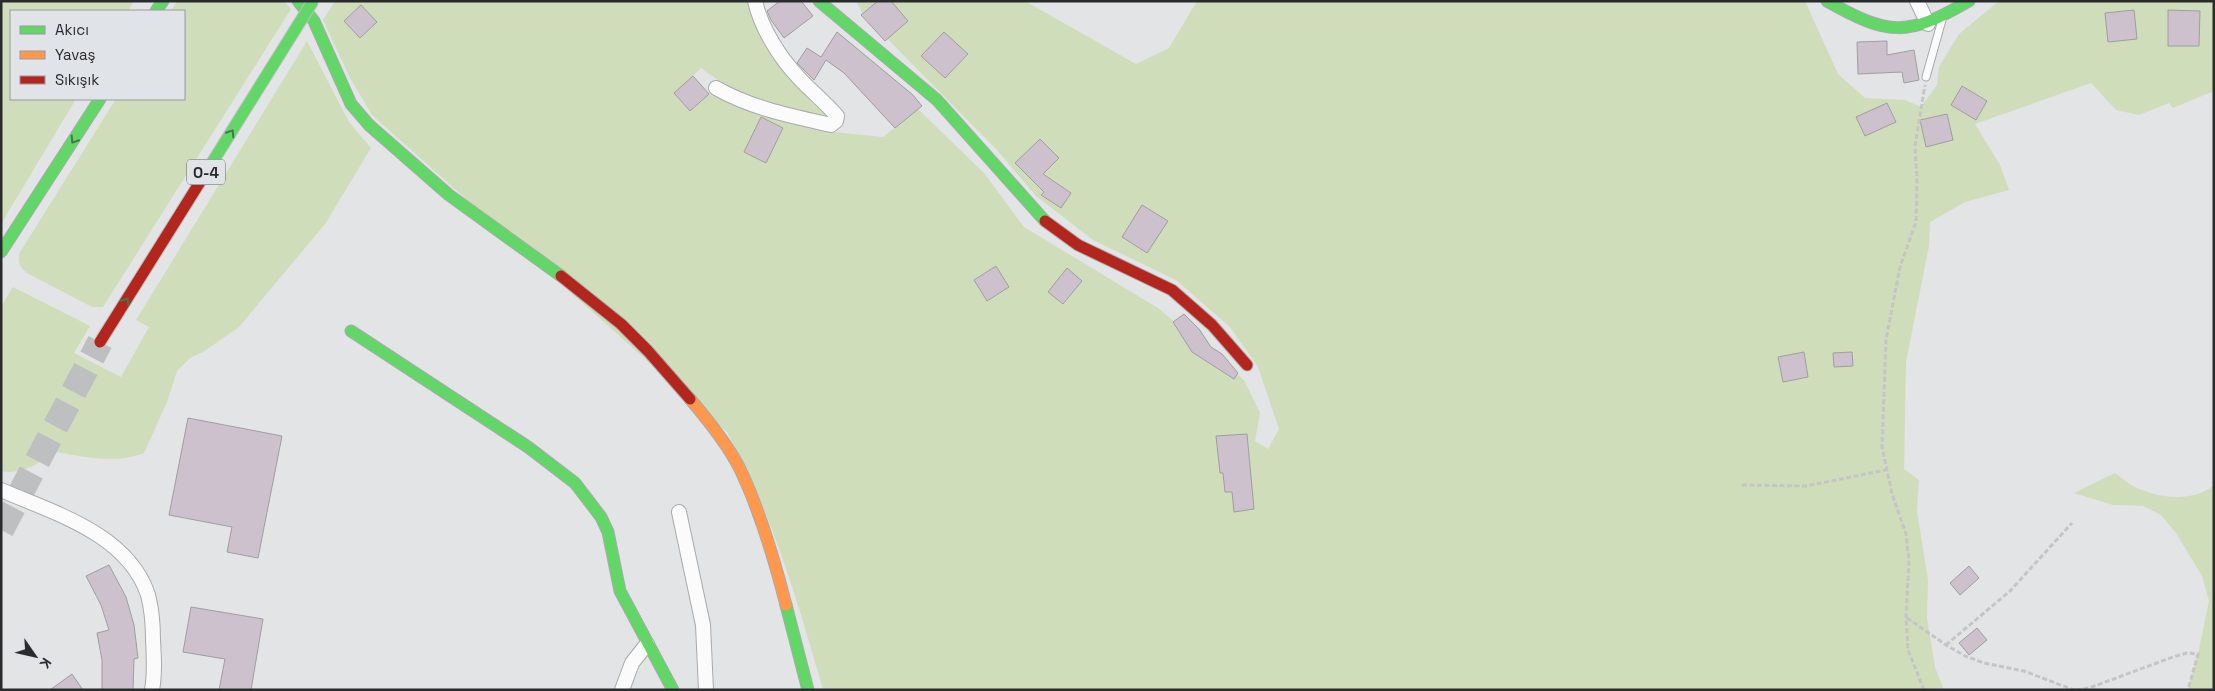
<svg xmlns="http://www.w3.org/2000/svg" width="2215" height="691" font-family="'Space Grotesk',sans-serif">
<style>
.green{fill:#d0ddbb}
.building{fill:#cdc1cd;stroke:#9e9e9f}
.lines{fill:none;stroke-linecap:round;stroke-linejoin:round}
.highway-tunnel{stroke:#bdbfc1;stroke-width:26;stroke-dasharray:26 13;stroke-linecap:butt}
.lane-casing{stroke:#a8aaac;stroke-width:9}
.street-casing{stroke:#a8aaac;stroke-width:16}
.fast-casing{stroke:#a8aaac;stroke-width:13}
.slow-casing{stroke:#a8aaac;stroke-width:13}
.jam-casing{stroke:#a8aaac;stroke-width:13}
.path{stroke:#c5c5c5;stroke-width:3;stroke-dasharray:5 2.5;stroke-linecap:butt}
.lane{stroke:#fbfbfb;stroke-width:7}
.street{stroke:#fbfbfb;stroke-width:14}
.fast{stroke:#63d668;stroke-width:11}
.slow{stroke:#ff974d;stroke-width:11}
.jam{stroke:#b3261e;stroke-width:11}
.fast-bridge-casing{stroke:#bebfc0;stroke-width:13;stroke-linecap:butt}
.jam-bridge-casing{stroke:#bebfc0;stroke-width:13;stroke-linecap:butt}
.fast-bridge{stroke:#63d668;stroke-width:11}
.jam-bridge{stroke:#b3261e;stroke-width:11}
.oneway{stroke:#447848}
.labels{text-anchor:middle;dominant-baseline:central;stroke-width:5;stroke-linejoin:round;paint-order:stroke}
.shield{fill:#e0e3e8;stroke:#616265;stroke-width:1}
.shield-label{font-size:15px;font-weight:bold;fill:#2a2b2d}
</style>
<rect width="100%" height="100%" fill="#e2e4e6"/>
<!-- green -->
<g class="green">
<polygon points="1,1 134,1 128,11 11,11 11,99 76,99 1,224"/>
<path d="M177,1H284L291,9L103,307H92L27,273C19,266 17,262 20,252L116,99H184V11H171Z"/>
<path d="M335,1H749L771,50L787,75L824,109L826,115L820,116L771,105L726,86L701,68L693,76L709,94L739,107L832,132L883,137L918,109L984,173L1024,227L1158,308L1244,380L1260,413L1255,441L1268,449L1279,429L1258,367L1230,327L1176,280L1093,240L1036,196L996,149L863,14L856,1H1025L1136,64L1169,48L1197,1H1805L1838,74L1865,98L1905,100L1921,107L1937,85L1939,67L1959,34L1999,1H2209L2214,2V91L2173,108L2169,103L2139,115L2116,110L2091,83L1975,124L2000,165L2009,190L1965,202L1930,222L1929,246L1906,362L1904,469L1919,480L1917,511L1928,580L1927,618L1935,667L1944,690H823C798,602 772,513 727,432L372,115L350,78L323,20Z"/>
<path d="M307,41L349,122L371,148L325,224L239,327L203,352L190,358L177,371L167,402L144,453C114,465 81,456 51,451C42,465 18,475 1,471V307L13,287L90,326L74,353L121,377L149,327L136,320Z"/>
<path d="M2115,473C2123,479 2132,487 2142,490C2164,499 2195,501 2214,485V690H2188L2198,654L2209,601L2202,576L2176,533L2161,515L2143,506L2113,505L2074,493Z"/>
</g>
<!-- building -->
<g class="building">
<polygon points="780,1 801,1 813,16 784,38 771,20 767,11"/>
<polygon points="878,1 891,1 908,21 885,41 861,15"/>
<polygon points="361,5 377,22 360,38 344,21"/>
<polygon points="2134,10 2137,39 2108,42 2105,13"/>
<polygon points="2168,10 2200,11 2199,46 2168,46"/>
<polygon points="837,32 913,95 922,106 895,128 844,73 826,60 814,80 797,63 807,48 821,57"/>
<polygon points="944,32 968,54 945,78 921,56"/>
<polygon points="1887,41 1887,55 1914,50 1919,80 1904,83 1902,72 1858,74 1857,42"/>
<polygon points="693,76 709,94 690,111 674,93"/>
<polygon points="1962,86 1987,101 1976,120 1951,105"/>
<polygon points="1887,103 1896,122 1865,136 1856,117"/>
<polygon points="1947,114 1953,140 1926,147 1920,120"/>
<polygon points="761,117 783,128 766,163 744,152"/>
<polygon points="1040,139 1059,158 1043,174 1071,193 1061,208 1041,195 1044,192 1015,163"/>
<polygon points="1142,205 1168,221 1147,253 1122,237"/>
<polygon points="996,266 1009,287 987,301 974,280"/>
<polygon points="1067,268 1082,281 1063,304 1048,292"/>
<polygon points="1184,314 1199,329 1211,347 1222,354 1238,373 1234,379 1192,352 1173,322"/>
<polygon points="1804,352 1808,377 1783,382 1778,357"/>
<polygon points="1852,352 1853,366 1834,367 1833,353"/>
<polygon points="188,418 282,436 258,558 227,552 232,527 169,515"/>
<polygon points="1247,434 1254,509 1234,512 1232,492 1225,492 1223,473 1220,473 1216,436"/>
<polygon points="109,565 126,597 134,625 138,658 134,659 133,690 102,690 102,660 97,633 109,630 101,605 86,576"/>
<polygon points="1969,566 1979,578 1960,595 1950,583"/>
<polygon points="191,607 263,619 251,690 219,690 225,659 183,652"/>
<polygon points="1977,628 1987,640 1969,655 1959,643"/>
<polygon points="72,674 83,690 50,690"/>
</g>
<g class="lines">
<!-- highway-tunnel -->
<polyline class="highway-tunnel" points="1,530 100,342"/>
<defs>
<polyline id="lane" points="1926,77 1942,20"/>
<g id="street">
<polyline points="1917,1 1928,24"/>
<path d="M716,88C751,108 791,116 831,125L836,121L837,116C825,102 811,91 799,78C780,58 761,28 755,1"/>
<path d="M1,490C54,513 128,534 148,595C152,610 153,625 153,640C154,657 155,674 152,690"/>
<polyline points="679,512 703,625 706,690"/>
<polyline points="622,690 632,663 647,644"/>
</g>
<g id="fast">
<polyline points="298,1 314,21 351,104 369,125 449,195 561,276"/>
<polyline points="819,1 937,100 1045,221"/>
<path d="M1827,1C1889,36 1907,37 1969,1"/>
<polyline points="156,11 163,1"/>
<polyline points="1,252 100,99"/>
<polyline points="351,331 528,447 575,483 601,517 608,532 620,591 673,690"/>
<polyline points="786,605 808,690"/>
</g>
<path id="slow" d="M690,399C708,420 726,442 739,467C760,510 774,558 786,605"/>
<g id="jam">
<polyline points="1045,221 1078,245 1172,290 1212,325 1247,365"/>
<polyline points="561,276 621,324 648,351 690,399"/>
</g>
</defs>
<!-- lane casing -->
<use href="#lane" class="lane-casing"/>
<!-- street casing -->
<use href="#street" class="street-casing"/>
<!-- fast casing -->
<use href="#fast" class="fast-casing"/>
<!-- slow casing -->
<use href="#slow" class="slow-casing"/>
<!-- jam casing -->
<use href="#jam" class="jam-casing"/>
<!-- path -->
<g class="path">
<polyline points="1742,485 1806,486 1886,470"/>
<polyline points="1907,618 1946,645 1965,656 1984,663 2024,671 2074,690"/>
<polyline points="1946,645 2010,591 2072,523"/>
<polyline points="1924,690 1908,650 1906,617 1909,560 1906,534 1892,494 1882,447 1886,340 1900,267 1916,222 1917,180 1915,146 1925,85"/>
<polyline points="2076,690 2089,688 2173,657 2187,653 2198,654 2188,690"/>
</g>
<!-- lane -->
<use href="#lane" class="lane"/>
<!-- street -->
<use href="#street" class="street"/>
<!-- fast -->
<use href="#fast" class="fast"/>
<!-- slow -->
<use href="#slow" class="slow"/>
<!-- jam -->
<use href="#jam" class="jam"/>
<defs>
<polyline id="fast-bridge" points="205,174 313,1"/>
<polyline id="jam-bridge" points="100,342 205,174"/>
</defs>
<!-- fast-bridge casing -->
<use href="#fast-bridge" class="fast-bridge-casing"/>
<!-- jam-bridge casing -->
<use href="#jam-bridge" class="jam-bridge-casing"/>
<!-- fast-bridge -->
<use href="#fast-bridge" class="fast-bridge"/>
<!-- jam-bridge -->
<use href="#jam-bridge" class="jam-bridge"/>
</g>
<!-- one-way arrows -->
<defs><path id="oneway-chevron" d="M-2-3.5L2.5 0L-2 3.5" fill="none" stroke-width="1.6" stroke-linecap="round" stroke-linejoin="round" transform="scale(1.25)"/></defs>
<g class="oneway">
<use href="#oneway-chevron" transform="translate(231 133) rotate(-58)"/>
<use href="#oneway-chevron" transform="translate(74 140) rotate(123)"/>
<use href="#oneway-chevron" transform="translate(126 301) rotate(-58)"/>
</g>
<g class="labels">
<!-- shield labels -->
<rect class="shield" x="187" y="159.5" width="38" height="25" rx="4"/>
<g class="shield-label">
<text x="206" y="172">O-4</text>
</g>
</g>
<!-- border -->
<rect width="2215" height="691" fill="none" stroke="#2a2b2d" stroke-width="5"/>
<!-- legend -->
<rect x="10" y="10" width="175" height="90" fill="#e0e3e8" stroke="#97999d"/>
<rect x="20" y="26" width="25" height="8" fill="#63d668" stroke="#97999d"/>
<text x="55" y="35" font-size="15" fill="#2a2b2d">Akıcı</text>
<rect x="20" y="51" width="25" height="8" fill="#ff974d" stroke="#97999d"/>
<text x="55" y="60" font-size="15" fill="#2a2b2d">Yavaş</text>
<rect x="20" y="76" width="25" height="8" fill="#b3261e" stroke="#97999d"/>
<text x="55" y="85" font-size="15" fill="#2a2b2d">Sıkışık</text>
<!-- north arrow -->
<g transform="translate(35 656) rotate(124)" stroke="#e0e3e8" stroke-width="4" paint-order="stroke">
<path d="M0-4L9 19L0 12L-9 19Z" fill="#2a2b2d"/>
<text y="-8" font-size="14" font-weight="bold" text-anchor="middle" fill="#2a2b2d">K</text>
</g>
</svg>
